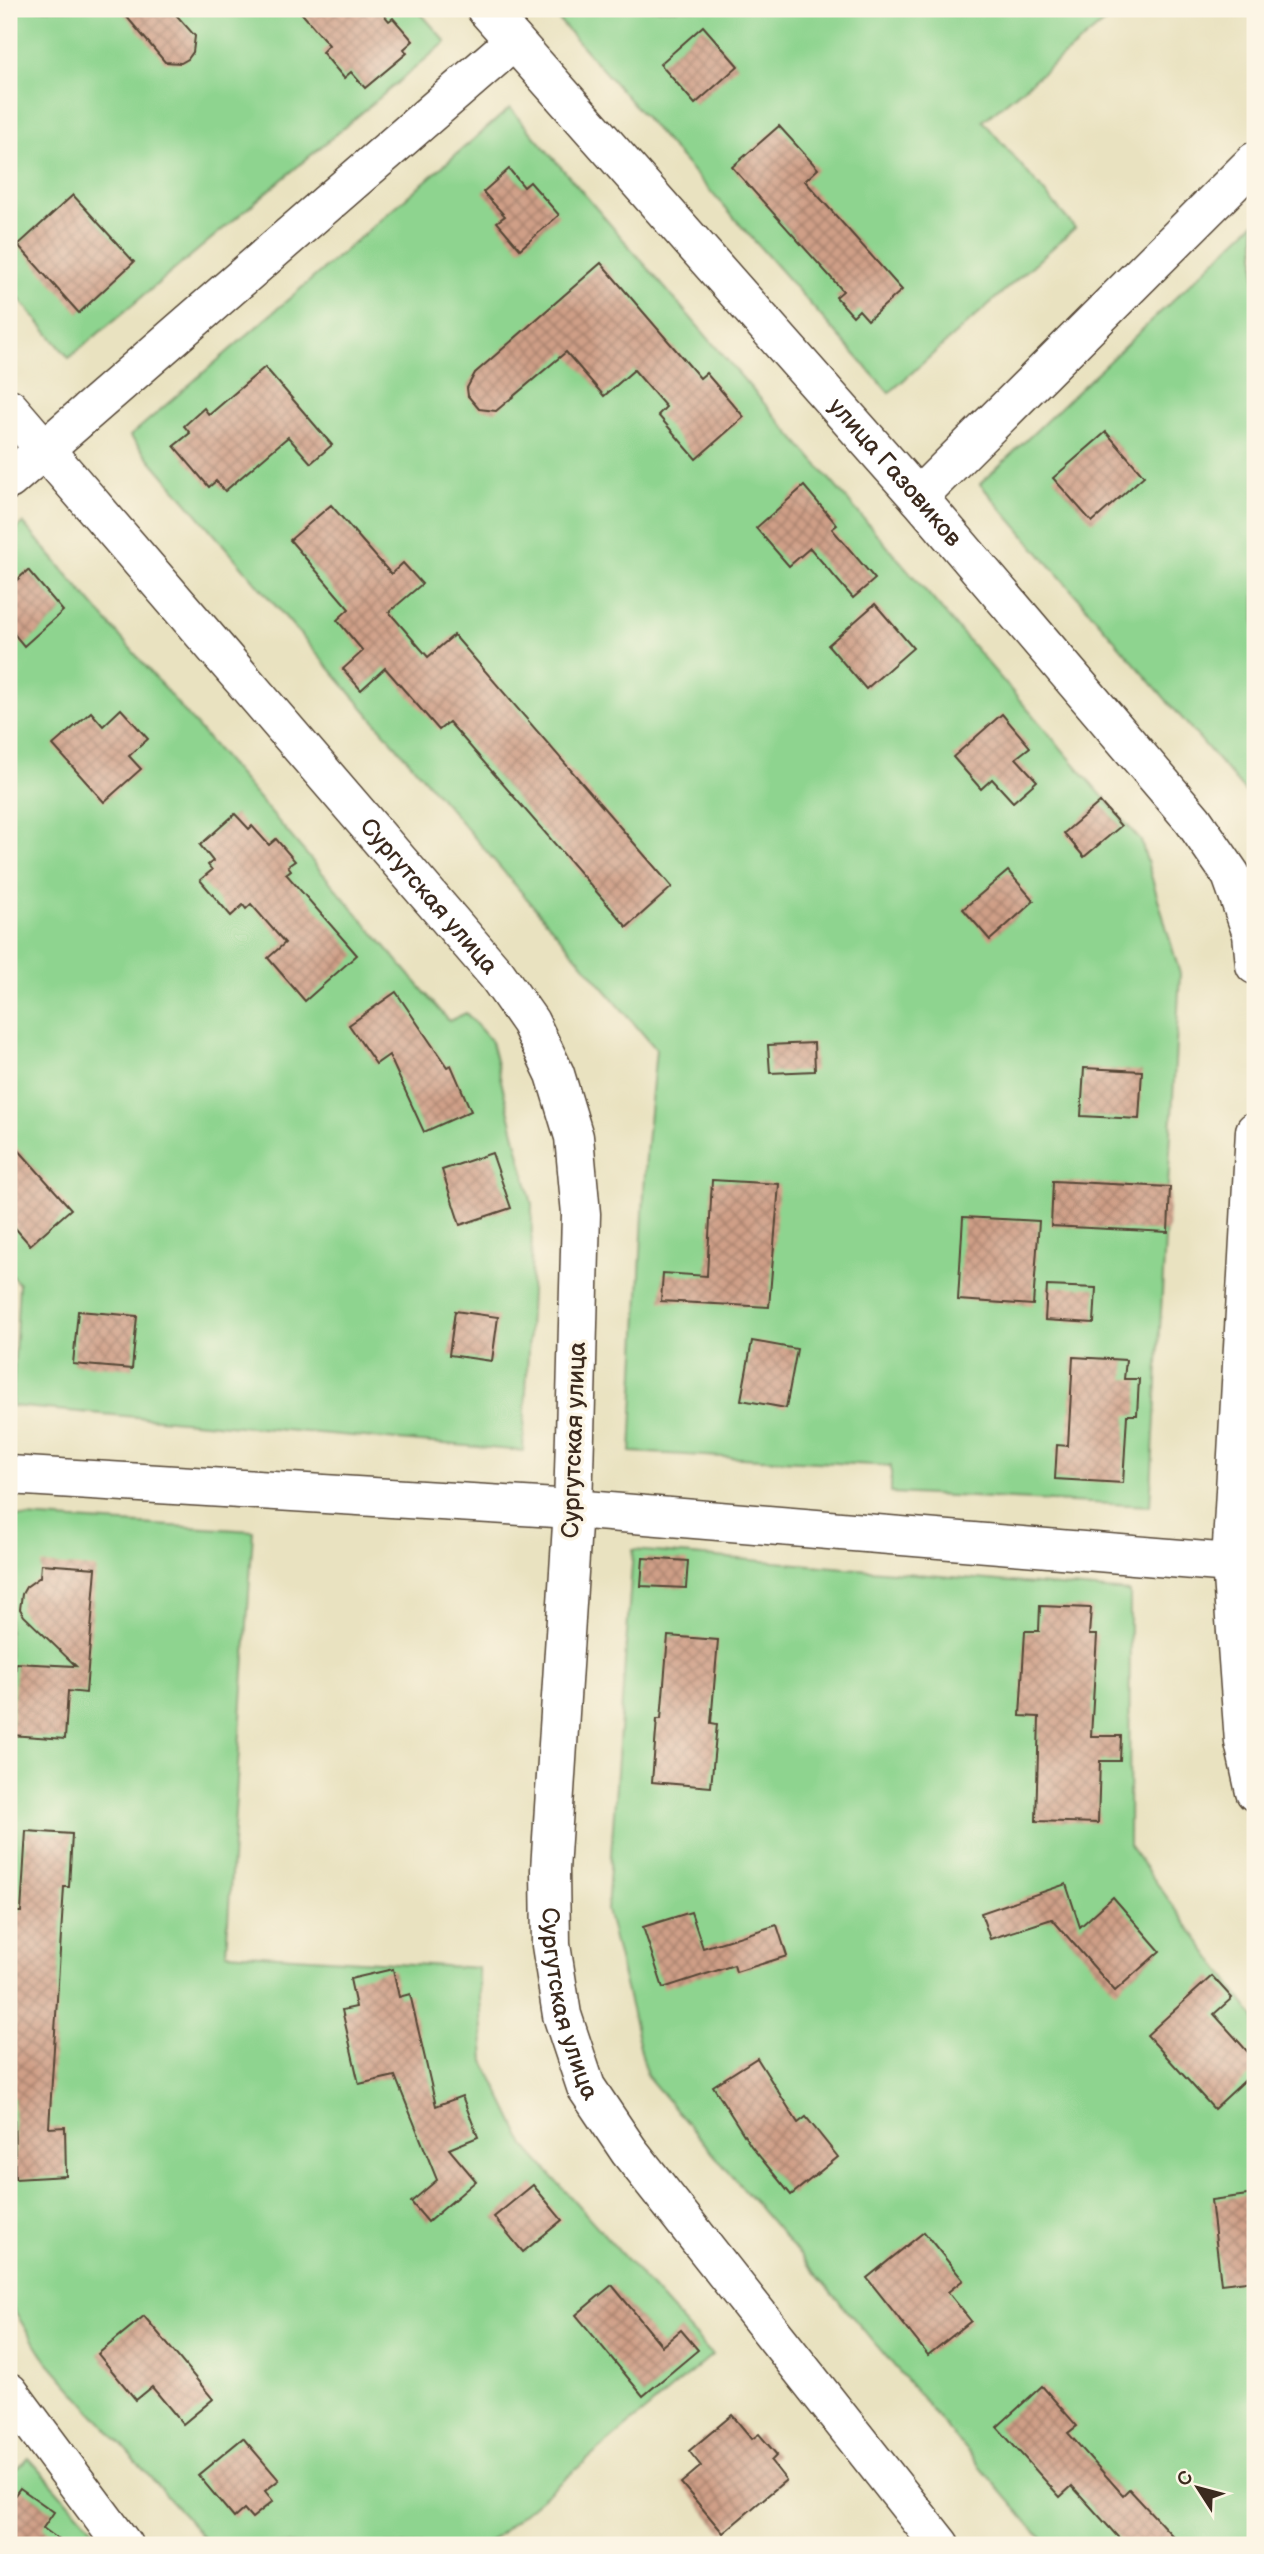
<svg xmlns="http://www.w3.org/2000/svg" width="1264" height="2554" font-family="'Balsamiq Sans',sans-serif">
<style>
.grass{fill:#8ed48f;stroke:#647f56;stroke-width:2}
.building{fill:url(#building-cross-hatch)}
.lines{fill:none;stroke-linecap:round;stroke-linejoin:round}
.street-casing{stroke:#554636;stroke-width:41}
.street{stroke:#fff;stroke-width:38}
.labels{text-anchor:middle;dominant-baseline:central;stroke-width:7;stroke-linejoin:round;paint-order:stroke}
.street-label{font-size:24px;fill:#3b2a1e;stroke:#fcf5e5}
</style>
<defs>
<pattern id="building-cross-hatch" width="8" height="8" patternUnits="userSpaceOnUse" patternTransform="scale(1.75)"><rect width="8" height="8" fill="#cf9f87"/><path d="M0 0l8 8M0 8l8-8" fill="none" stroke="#a9826e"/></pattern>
</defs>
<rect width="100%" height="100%" fill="#fcf5e5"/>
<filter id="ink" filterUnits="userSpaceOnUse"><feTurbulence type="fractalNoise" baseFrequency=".0143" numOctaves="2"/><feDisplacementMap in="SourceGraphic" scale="14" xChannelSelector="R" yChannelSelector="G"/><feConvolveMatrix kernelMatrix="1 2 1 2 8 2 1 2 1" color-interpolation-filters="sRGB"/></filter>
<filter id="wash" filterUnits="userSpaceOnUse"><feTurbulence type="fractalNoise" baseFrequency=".00686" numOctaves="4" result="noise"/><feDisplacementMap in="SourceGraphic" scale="28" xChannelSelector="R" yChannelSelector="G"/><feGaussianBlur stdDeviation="1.57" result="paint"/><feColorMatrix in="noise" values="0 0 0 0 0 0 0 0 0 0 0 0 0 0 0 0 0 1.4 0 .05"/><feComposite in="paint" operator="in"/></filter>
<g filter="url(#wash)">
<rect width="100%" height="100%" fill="#e9e2c0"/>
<!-- grass -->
<g class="grass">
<polygon points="9,9 417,9 446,42 69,358 9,287"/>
<polygon points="549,9 1121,9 983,121 1075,228 889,393"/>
<polygon points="510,108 1141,841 1180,974 1150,1506 891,1493 891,1466 631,1452 646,1154 656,1049 130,436"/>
<polygon points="1255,222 1255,803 980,484"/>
<polygon points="23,523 449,1021 466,1013 491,1041 532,1204 531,1291 523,1451 12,1406 19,1284 9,1272 9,536"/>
<polygon points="9,1516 253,1531 226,1953 478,1968 484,2061 525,2146 712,2355 486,2545 210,2545 43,2356 9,2303"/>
<polygon points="633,1550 1130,1592 1129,1845 1255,2018 1255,2545 1047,2545 647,2076 607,1910"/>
<polygon points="29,2458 107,2545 9,2545 9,2465 14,2471"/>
</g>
<g id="blocks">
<!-- building -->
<g class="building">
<polygon points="120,9 171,9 195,36 193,52 188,59 181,63 165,62"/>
<polygon points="298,9 379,9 389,21 393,18 413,41 404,49 407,53 365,88 351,72 344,78 322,52 329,45"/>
<polygon points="703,26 738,66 695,104 660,64"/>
<polygon points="779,126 818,169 805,181 902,290 868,320 859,310 853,316 836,297 843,291 732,167"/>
<polygon points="509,169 524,187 530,182 559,215 520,249 497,222 505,216 483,192"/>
<polygon points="73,195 134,262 79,313 18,245"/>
<polygon points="601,263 700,378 706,373 744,417 696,459 658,415 666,407 634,370 604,396 566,352 496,411 479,409 468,396 467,388 475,373"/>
<polygon points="265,367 332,445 311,463 288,437 225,491 216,481 209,487 174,446 190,433 184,426 204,408 209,415"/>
<polygon points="1106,432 1144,476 1092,522 1053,478"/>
<polygon points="804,486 837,525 832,529 875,579 853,598 810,548 789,566 756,528"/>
<polygon points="331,505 391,574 403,563 422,584 389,612 428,657 454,635 672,887 627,927 449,722 439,730 385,668 361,690 343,669 363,651 337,620 349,609 290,540"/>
<polygon points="28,570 63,611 24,646 9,628 9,587"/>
<polygon points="875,604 913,648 866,689 828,645"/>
<polygon points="121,709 148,739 129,756 141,769 104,802 53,745 91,712 103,726"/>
<polygon points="1002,714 1030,747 1016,758 1037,781 1013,802 992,779 981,789 953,757"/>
<polygon points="1100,802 1121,826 1084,857 1064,833"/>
<polygon points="235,814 249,829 252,826 269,845 276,839 295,861 288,866 291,870 286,874 357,955 305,1001 268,958 285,943 251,904 246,909 243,905 231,916 200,880 212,870 208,865 213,861 200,845"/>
<polygon points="1008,871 1034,901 990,940 963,909"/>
<polygon points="396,992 447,1067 451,1065 471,1111 424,1132 389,1055 376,1064 349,1025"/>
<polygon points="814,1043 815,1071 770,1073 768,1045"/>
<polygon points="1084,1068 1142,1071 1139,1119 1081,1116"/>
<polygon points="9,1139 71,1209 30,1245 9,1221"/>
<polygon points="492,1153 511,1208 460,1225 442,1170"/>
<polygon points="712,1180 779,1184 769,1307 661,1301 663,1273 707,1276"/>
<polygon points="1053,1181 1170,1187 1168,1232 1051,1226"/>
<polygon points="963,1217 1039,1221 1033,1305 958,1300"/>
<polygon points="1047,1286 1096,1288 1094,1323 1045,1320"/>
<polygon points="78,1311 137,1316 132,1369 73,1364"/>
<polygon points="455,1311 498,1317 492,1361 449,1355"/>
<polygon points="752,1341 797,1349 786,1408 741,1400"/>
<polygon points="1073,1357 1126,1360 1124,1379 1139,1379 1137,1415 1127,1415 1123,1483 1055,1479 1057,1445 1068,1446"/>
<polygon points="643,1558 688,1561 686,1588 641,1586"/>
<polygon points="41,1564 96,1568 86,1693 68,1691 65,1739 11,1735 16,1663 76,1666 24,1616 20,1609 22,1594 26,1587 40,1577"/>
<polygon points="1040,1606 1091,1608 1089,1635 1097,1635 1091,1736 1121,1736 1120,1761 1100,1761 1098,1823 1036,1821 1039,1717 1020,1716 1025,1631 1039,1631"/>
<polygon points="668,1636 718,1640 711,1723 717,1724 711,1787 652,1782 657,1719 661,1719"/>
<polygon points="26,1831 72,1834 69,1887 64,1887 49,2128 65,2127 66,2176 15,2179 14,2098 9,2097 9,1992 13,1912 21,1912"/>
<polygon points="1066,1884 1080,1927 1113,1897 1160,1951 1115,1991 1052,1919 990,1939 981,1913"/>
<polygon points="691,1912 703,1948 777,1925 787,1956 736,1972 734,1965 663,1988 643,1927"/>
<polygon points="393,1969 399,1997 410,1994 436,2106 462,2096 478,2137 449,2149 476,2181 428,2222 411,2202 437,2180 395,2076 359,2084 342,2010 356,2007 350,1979"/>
<polygon points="1212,1976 1232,1998 1214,2014 1255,2060 1255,2071 1214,2109 1147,2035"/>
<polygon points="757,2058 798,2123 806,2117 838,2157 791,2195 751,2146 713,2086"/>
<polygon points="533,2185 562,2220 523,2252 494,2217"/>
<polygon points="1255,2194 1255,2280 1221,2284 1211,2200"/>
<polygon points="924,2232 963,2280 948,2292 971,2321 928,2355 867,2278"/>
<polygon points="612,2285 662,2346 681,2330 698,2350 643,2396 576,2315"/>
<polygon points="144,2316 213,2399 183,2424 152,2387 136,2400 98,2354"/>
<polygon points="1042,2386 1077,2426 1068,2433 1123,2495 1129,2489 1181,2545 1125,2545 1072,2486 1060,2497 997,2427"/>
<polygon points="732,2415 752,2439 759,2434 777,2455 771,2461 786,2480 723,2533 681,2483 701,2466 689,2451"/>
<polygon points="243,2438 279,2480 265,2491 273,2501 252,2518 244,2509 234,2518 198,2475"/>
<polygon points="20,2488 54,2512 43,2528 66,2545 9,2545 9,2503"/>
</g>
</g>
</g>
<g filter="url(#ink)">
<use href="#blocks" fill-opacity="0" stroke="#554636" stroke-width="2"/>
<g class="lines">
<defs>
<g id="street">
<path id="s1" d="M486,9L918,497L1193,820L1231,875L1252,934L1255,965"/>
<path id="s2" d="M9,408L497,975L530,1022L555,1074L574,1137L581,1214L573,1509L550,1870L551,1945L562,2015L586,2087L629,2151L940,2545"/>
<polyline points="9,480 514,41"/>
<polyline points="918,497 1255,161"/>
<polyline points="1255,1131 1231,1563 1244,1742 1255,1792"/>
<polyline points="9,1475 573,1509 1255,1565"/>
<polyline points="9,2392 123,2545"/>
</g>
</defs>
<!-- street casing -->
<use href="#street" class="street-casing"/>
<!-- street -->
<use href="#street" class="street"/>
</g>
</g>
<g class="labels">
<!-- street labels -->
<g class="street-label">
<text stroke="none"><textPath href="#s1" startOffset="618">улица Газовиков</textPath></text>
<text stroke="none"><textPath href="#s2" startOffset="644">Сургутская улица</textPath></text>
<text transform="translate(574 1440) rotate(-88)">Сургутская улица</text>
<text stroke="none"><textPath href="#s2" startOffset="1799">Сургутская улица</textPath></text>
</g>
</g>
<!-- margin -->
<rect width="1264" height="2554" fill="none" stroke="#fcf5e5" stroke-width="35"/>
<!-- north arrow -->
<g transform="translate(1198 2488) rotate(306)" stroke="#fcf5e5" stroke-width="5" paint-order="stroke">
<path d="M0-5L12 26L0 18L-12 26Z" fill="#3b2a1e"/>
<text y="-10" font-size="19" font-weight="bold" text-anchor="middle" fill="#3b2a1e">С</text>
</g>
</svg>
